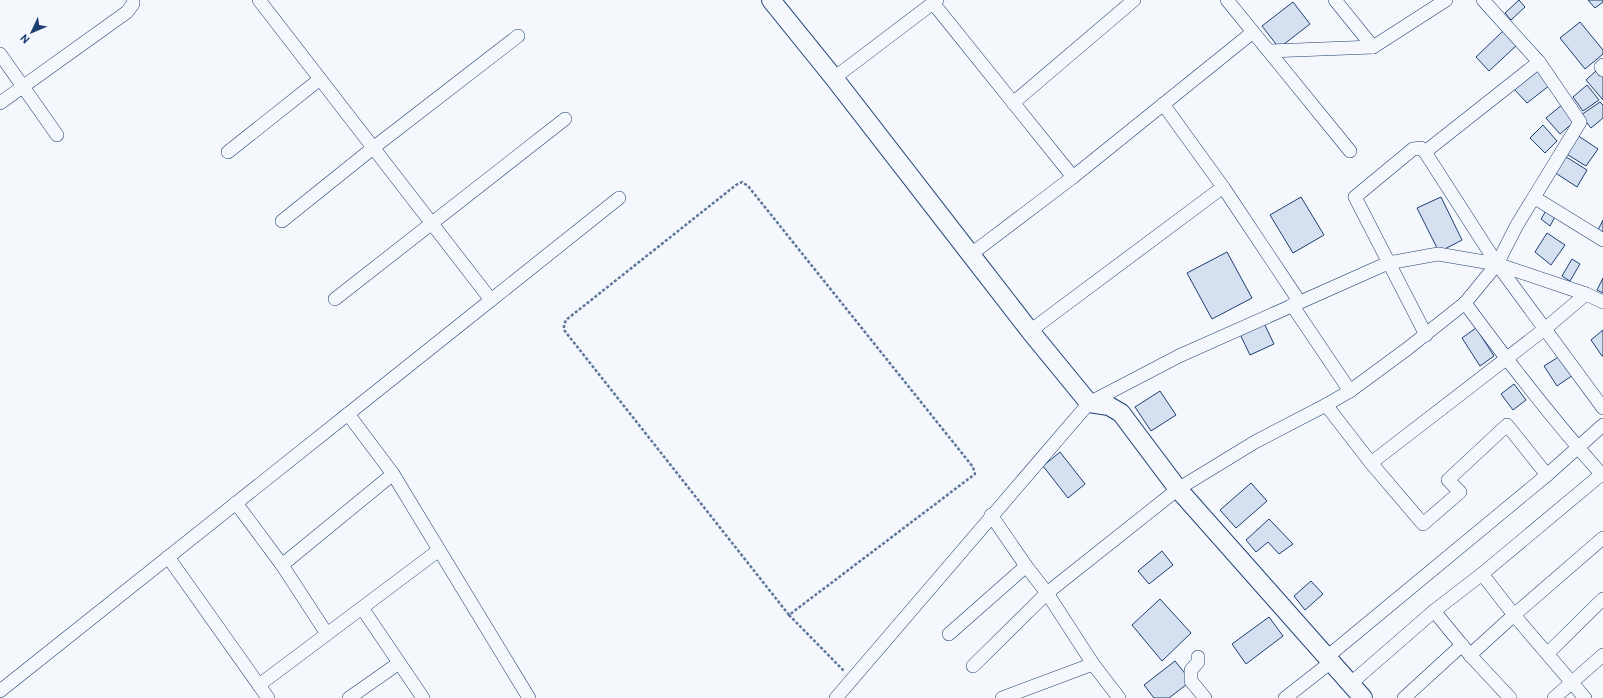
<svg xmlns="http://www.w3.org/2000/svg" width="1603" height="698" font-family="Overpass,sans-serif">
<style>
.building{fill:#d5e0f0;stroke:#1d3f73}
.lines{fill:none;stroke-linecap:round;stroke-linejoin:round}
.street-casing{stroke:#1d3f73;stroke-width:14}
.secondary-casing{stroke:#1d3f73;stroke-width:20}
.path{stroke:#5e769c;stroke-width:2.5;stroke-dasharray:3 2;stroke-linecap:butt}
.street{stroke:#f4f7fb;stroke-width:13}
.secondary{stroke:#f4f7fb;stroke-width:18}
</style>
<rect width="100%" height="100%" fill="#f4f7fb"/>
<!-- building -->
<g class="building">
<polygon points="1519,0 1525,7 1511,20 1505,13"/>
<polygon points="1588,0 1603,0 1603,2 1595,8"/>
<polygon points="1293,2 1310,24 1279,48 1262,26"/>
<polygon points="1580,22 1603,50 1603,54 1585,69 1560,38"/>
<polygon points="1503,31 1517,45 1489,71 1476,57"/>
<polygon points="1537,70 1550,85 1527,103 1514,89"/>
<polygon points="1597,70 1603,77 1603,100 1586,80"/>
<polygon points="1587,85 1599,100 1583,111 1573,97"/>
<polygon points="1600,102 1603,105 1603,118 1591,128 1581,115"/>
<polygon points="1563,104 1575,121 1560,134 1546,118"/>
<polygon points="1543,125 1557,141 1545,153 1530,138"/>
<polygon points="1577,135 1598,149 1586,166 1565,153"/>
<polygon points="1563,155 1587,170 1577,187 1554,172"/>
<polygon points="1301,197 1324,235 1293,253 1270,215"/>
<polygon points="1441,197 1462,240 1439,252 1417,208"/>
<polygon points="1547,209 1556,215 1550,226 1541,219"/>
<polygon points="1603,220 1603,232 1598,230"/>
<polygon points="1547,233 1565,245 1551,265 1535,252"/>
<polygon points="1227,252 1252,298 1212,319 1187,273"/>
<polygon points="1572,259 1580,264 1570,281 1562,276"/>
<polygon points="1603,278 1603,293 1597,290"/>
<polygon points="1262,319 1274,344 1250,355 1238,330"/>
<polygon points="1476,328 1494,356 1480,366 1462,338"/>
<polygon points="1603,330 1603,356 1602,356 1591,340"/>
<polygon points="1560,356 1573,375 1557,386 1544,366"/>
<polygon points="1514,384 1526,400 1513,410 1501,394"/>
<polygon points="1160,391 1176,415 1151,431 1135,407"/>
<polygon points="1060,452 1085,484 1068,498 1043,466"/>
<polygon points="1251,483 1267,501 1236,528 1220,510"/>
<polygon points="1269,519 1293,544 1279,554 1268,542 1256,552 1246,540"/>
<polygon points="1162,551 1173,565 1149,584 1138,571"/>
<polygon points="1311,581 1323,594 1305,610 1294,596"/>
<polygon points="1160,599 1191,633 1162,661 1132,625"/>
<polygon points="1269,617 1283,636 1246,664 1232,644"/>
<polygon points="1175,661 1191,681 1169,698 1154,698 1144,685"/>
</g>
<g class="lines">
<defs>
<g id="street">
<polyline points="259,0 491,300 348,414 393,474 529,698"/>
<polyline points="1227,0 1350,151"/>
<polyline points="1335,0 1373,47"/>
<polyline points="933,3 1073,177"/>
<polyline points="1269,51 1373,47 1446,0"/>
<polyline points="0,54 57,135"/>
<polyline points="1603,65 1601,67 1603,70"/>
<polyline points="834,78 937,0"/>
<polyline points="0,103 127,12 133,4 133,0"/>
<polyline points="1013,103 1134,0"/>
<polyline points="1163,104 1223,187 1299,301"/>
<polyline points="228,152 320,79"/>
<polyline points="1425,152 1497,264 1603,408"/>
<polyline points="1535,198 1603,240"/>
<polyline points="282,221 373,148 518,36"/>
<polyline points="970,255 1073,177 1253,32"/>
<polyline points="335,299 565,119"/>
<polyline points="491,300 619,198"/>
<path d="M1465,303C1509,363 1554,421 1603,476"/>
<polyline points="1292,305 1350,391"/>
<polyline points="1030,331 1223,187"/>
<polyline points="1426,335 1355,197 1413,149 1421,148 1425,152 1539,62"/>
<polyline points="1326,405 1371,463 1423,524 1460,492 1448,480 1507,425 1547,475"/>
<polyline points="1371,463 1546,328 1586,294"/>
<polyline points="236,503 282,565 327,634"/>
<polyline points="991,515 1026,566 1047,593 1093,664 1119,698"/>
<polyline points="168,557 268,698"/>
<polyline points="282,565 393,474"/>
<polyline points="1482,574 1514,615 1585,698"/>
<polyline points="362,608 423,698"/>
<polyline points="1434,611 1470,655 1510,698"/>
<polyline points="949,634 1026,566"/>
<polyline points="1548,653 1603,599"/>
<polyline points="1470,655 1514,615 1603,538"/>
<polyline points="1198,657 1198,662 1191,670 1191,681 1205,698"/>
<polyline points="1327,657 1547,475 1603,425"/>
<polyline points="973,666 1047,593 1178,489 1255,442 1326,405 1350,391 1407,349 1465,303 1497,264 1517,225 1580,122 1539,62 1483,0"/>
<polyline points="1350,684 1434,611 1482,574 1603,473"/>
<polyline points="259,685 439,550"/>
<polyline points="0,691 348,414"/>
<polyline points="349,698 399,663"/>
<polyline points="836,698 1089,403 1179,356 1388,263 1438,254 1497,264 1586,294 1603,302"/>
<polyline points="1002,698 1093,664"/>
<polyline points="1285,698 1331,662"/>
<polyline points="1404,698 1462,645"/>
<polyline points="1554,698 1603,655"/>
</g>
<polyline id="secondary" points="771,0 834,78 1030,331 1089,403 1109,406 1121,413 1178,489 1363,698"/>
</defs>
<!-- street casing -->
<use href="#street" class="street-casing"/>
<!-- secondary casing -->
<use href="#secondary" class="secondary-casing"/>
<!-- path -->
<polyline class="path" points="789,615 564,330 564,325 566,320 736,185 742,182 748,186 973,467 975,474 789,615 844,671"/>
<!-- street -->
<use href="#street" class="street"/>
<!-- secondary -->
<use href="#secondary" class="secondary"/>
</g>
<!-- north arrow -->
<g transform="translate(32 32) rotate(226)" stroke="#f4f7fb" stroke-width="3" paint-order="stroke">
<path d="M0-3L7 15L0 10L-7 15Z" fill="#1d3f73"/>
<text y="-6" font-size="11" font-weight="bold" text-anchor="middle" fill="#1d3f73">N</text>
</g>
</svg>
